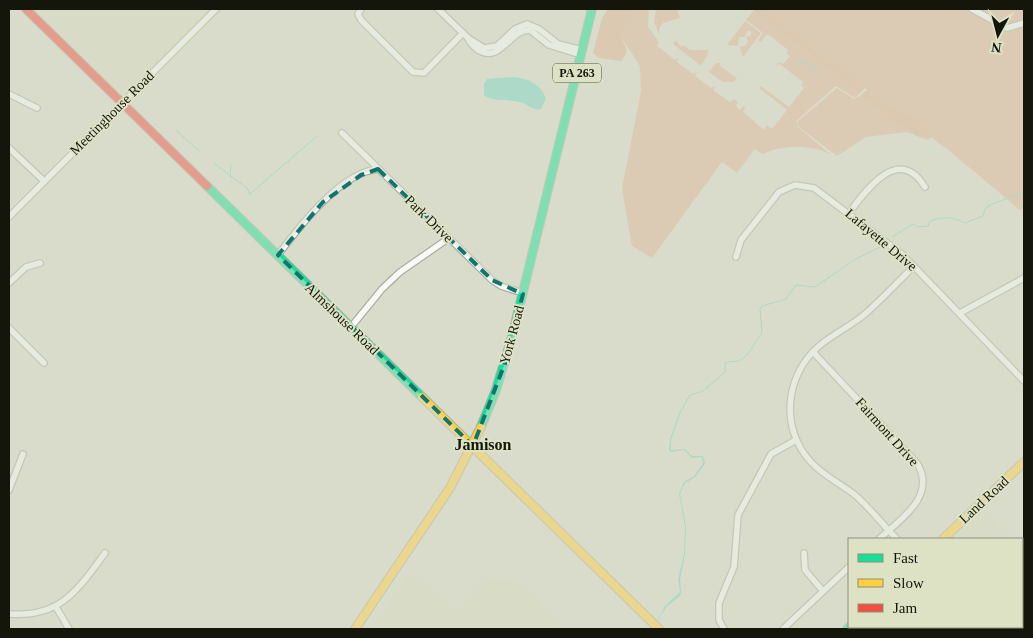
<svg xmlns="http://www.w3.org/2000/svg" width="1033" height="638" font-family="Georgia,serif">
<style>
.built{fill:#d7dcc1}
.green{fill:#e0b599}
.forest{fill:#e0b294}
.water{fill:#77d6c5}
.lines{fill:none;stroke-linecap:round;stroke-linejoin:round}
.stream{stroke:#77d6c5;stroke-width:1}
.street-casing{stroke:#acaea1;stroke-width:8}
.fast-casing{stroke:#acaea1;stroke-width:10}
.slow-casing{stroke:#acaea1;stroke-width:10}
.jam-casing{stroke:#acaea1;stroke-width:10}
.street{stroke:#f9faf7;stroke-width:5.5}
.fast{stroke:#16e098;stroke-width:8}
.slow{stroke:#ffcf43;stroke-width:8}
.jam{stroke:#f24e42;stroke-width:8}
.marked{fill:none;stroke:#0f766e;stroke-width:4;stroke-dasharray:10 6;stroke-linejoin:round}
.labels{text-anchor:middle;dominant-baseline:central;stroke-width:4;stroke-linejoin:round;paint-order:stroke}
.shield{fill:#dde2c5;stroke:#505243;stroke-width:1}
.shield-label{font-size:12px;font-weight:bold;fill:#14150b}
.street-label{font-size:14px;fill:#14150b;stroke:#dde2c5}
.quarter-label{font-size:16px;font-weight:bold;fill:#14150b;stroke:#dde2c5}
</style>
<rect width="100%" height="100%" fill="#d9dccb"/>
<!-- built -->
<g class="built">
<polygon points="26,9 215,9 122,102"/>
<polygon points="980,505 1009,539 942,539"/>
<polygon points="1022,554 1024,557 1024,629 846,629 849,627 1022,627"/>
<polygon points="409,573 457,612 486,580 492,578 521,584 559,624 559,629 372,629"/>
</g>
<!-- green -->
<g class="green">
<path d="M643,9H649L648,27L659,42L657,46L675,60L679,57L677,62L693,74L697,72L695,76L711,88L715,86L713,90L730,102L734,99L738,102L736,106L740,110L743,106L745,108L743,112L764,130L767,125L772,129L787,110L759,88L761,86L789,107L804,88L801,85L803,82L780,64L776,66L779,62L783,64L790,56L787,53L788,50L769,35H766L761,42L758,40L763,33L746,20L753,11L859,94L855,98L836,86L796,121L798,127L830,154C808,144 784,145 762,154L755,149L737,173L722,162L652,258L632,246L622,189L641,91L640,66L621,37V33Z"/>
<polygon points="656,9 677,9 680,18 663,23 659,29 659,34 654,22"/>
<polygon points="758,9 1024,9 1024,208 1020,210 947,149"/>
<polygon points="745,21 761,33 743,57 740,47 746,45 748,40 746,38 751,35 751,31 747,31 745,37 739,37 738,46 727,45"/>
<polygon points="676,40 681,47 683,45 690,50 708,50 708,54 701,66 673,44"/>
<polygon points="716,63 720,63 720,66 737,78 734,82 723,82 709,72"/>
<polygon points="837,88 854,99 860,96 907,132 866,137 837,156 799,127 797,122"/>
</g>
<!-- forest -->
<g class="forest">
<path d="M608,9H643L621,33C622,46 633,49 621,61L599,58L593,53L602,18Z"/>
<polygon points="755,9 763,9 830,62 857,77 858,83 865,88 859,94 753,11"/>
<polygon points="867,90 893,108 914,119 932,134 932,137 927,140 907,132 860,96"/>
</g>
<!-- water -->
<g class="water">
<path d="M515,77C529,79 540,84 546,98L541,109C534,111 530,106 523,103C510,98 495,103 484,95V84L487,79Z"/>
<polygon points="682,409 671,440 671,450 685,449 692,456 703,456 705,464 695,477 685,483 680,494 686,526 685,554 680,580 681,593 680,596 666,607 653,629 665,606 680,592 678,580 684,554 685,526 679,494 684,482 694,476 703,463 702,457 692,458 684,450 671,452 669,450 670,439 680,411"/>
</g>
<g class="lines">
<!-- stream -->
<g class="stream">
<polyline points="798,59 818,71"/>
<polyline points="794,66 802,61"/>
<polyline points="176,130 199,151"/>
<polyline points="215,164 248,189 250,195"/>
<polyline points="230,176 231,165"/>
<polyline points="250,194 317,136"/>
<path d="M892,237L913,224L918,227L928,226L930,221C943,216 953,217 965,223L983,216L985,209L990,205L1024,192"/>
<path d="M682,409L690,395L703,391L725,372V363C730,361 734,362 738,361C749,358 754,342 762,333L760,309L762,306L786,299L796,285L815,287L854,260L880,247"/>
</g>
<defs>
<g id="street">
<polyline points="361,9 358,14 361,20 413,72 424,73 463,33"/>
<polyline points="438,9 468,38 484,48 497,46 515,29 527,24 539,29 558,44 582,50"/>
<polyline points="972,9 1007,28 1024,23"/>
<path d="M468,38C470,44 474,47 478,50C501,64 510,29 530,30L549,45L581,55"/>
<polyline points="9,94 37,108"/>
<polyline points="342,133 492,280 501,286 523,293"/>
<polyline points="9,148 44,181"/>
<path d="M849,213C866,190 899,144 925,187"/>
<polyline points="9,217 216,9"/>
<path d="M278,255C299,227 341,172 378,169"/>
<polyline points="736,257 741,240 779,192 795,185 814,188 903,255 1024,381"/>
<polyline points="9,283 26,267 40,263"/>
<polyline points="960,313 1024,278"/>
<polyline points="351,327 382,289 400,272 449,238"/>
<polyline points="9,328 44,363"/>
<path d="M813,352L917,463C937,496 901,519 879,539"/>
<polyline points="9,490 23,454"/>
<path d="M897,539C883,525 870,508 855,495C840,483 823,476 810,461C780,428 785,375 819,346C833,334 851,326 865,314C882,299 898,282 914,266"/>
<polyline points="804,553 805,570 823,591"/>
<polyline points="56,607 69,629"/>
<path d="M9,614C60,618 77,591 105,553"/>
<polyline points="724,629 719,620 719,603 734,567 738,515 771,454 796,440"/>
<polyline points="783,629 849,567"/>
</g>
<g id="fast">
<polyline points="207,186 422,397"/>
<polyline points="481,427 496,390 512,337 592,9"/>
<polyline points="847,629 849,627"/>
</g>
<g id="slow">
<polyline points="422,397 659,629"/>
<polyline points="943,539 1024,462"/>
<polyline points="355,629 450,488 481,427"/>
</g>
<polyline id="jam" points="26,9 207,186"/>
</defs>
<!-- street casing -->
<use href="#street" class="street-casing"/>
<!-- fast casing -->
<use href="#fast" class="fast-casing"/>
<!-- slow casing -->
<use href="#slow" class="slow-casing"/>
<!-- jam casing -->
<use href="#jam" class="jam-casing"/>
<!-- street -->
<use href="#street" class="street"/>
<!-- fast -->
<use href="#fast" class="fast"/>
<!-- slow -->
<use href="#slow" class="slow"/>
<!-- jam -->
<use href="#jam" class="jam"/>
</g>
<!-- marked area -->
<path d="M0 0H1033V638H0ZM378,169L492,280L523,294L507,358L473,446L278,255L323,202L361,175Z" fill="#d9dccb" fill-opacity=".55" fill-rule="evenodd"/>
<path class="marked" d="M378,169L492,280L523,294L507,358L473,446L278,255L323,202L361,175Z"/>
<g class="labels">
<!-- shield labels -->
<rect class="shield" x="553" y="63.5" width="48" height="19" rx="4"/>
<g class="shield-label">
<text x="577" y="73">PA 263</text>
</g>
<!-- street labels -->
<g class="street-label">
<text transform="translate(112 113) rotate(-45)">Meetinghouse Road</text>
<text transform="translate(429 219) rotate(44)">Park Drive</text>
<text transform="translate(881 240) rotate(40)">Lafayette Drive</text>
<text transform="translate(342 319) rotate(44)">Almshouse Road</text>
<text transform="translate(512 335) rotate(-75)">York Road</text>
<text transform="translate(887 432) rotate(48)">Fairmont Drive</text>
<text transform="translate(984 500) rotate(-43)">Land Road</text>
</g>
<!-- quarter labels -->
<g class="quarter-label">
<text x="483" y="444">Jamison</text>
</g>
</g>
<!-- border -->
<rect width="1033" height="638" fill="none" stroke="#14150b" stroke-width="20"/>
<!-- legend -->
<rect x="848" y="538" width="175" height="90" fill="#dde2c5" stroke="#8d907b"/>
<rect x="858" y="554" width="25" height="8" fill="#16e098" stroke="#8d907b"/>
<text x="893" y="563" font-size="15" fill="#14150b">Fast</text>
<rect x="858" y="579" width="25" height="8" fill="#ffcf43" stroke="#8d907b"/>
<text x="893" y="588" font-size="15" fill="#14150b">Slow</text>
<rect x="858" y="604" width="25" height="8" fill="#f24e42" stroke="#8d907b"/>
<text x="893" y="613" font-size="15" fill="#14150b">Jam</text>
<!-- north arrow -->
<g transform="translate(998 35) rotate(187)" stroke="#dde2c5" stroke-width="4" paint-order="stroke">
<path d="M0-4L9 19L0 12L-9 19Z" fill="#14150b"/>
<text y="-8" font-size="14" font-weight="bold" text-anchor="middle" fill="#14150b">N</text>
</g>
</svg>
